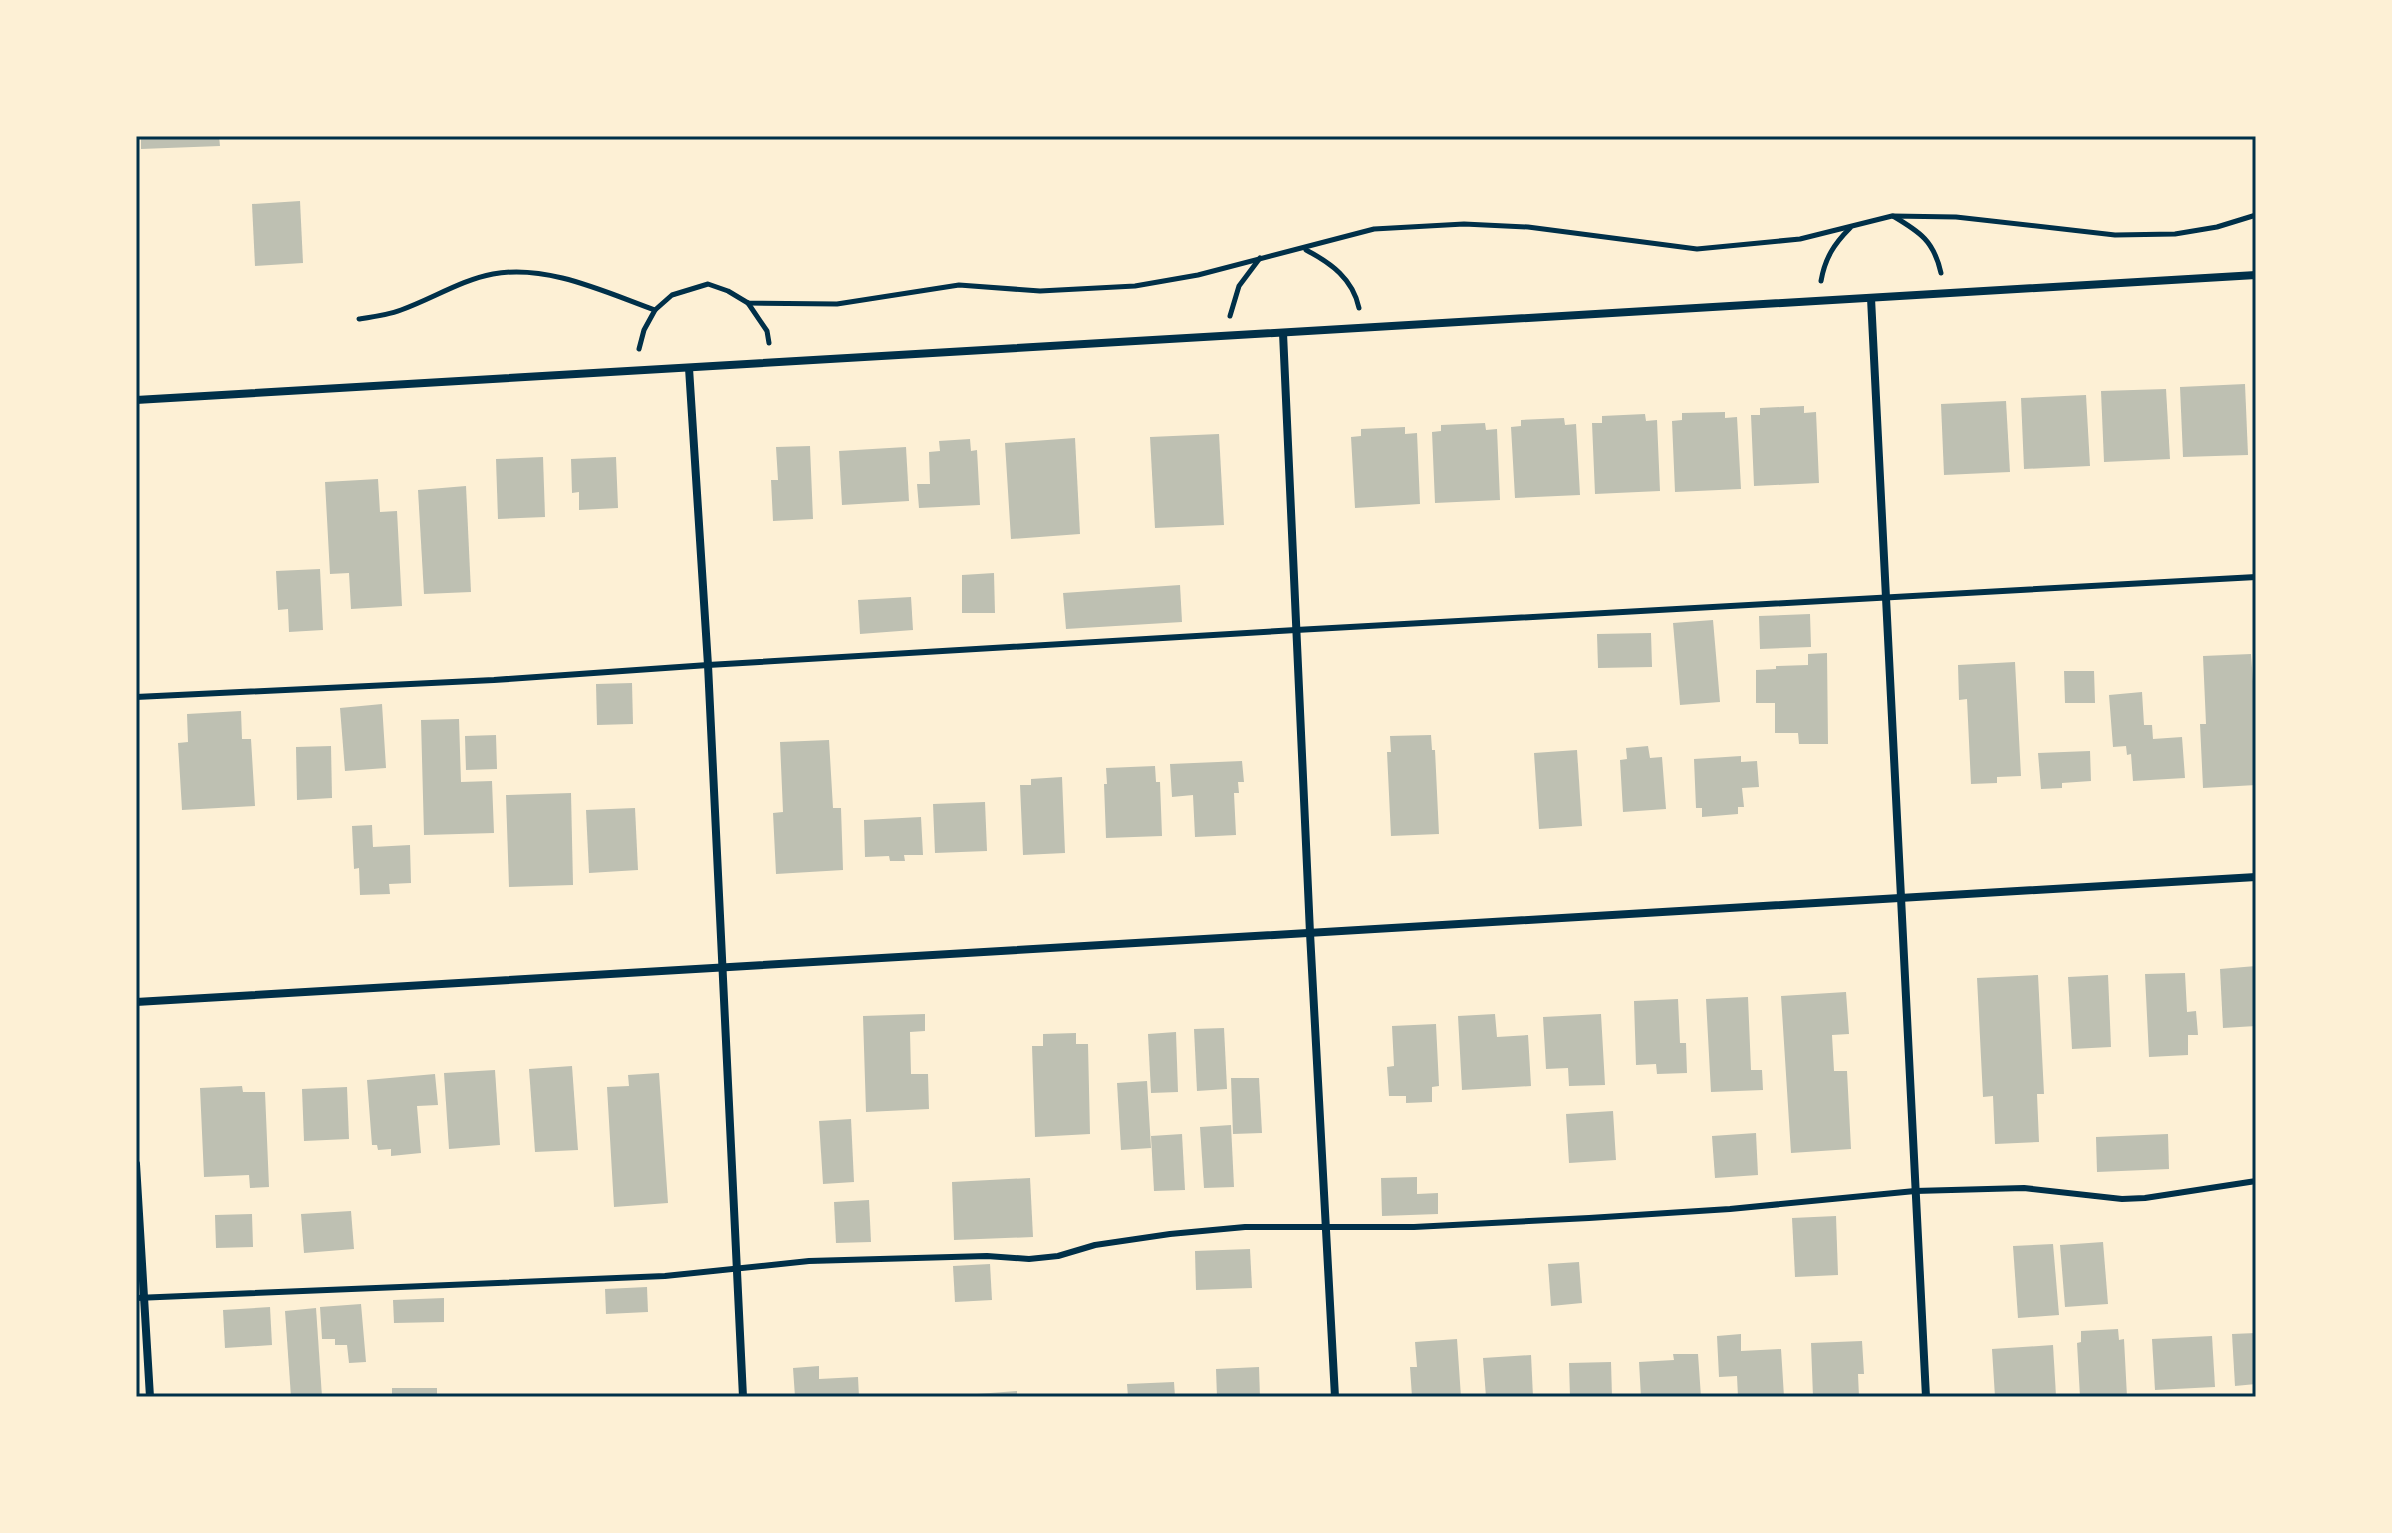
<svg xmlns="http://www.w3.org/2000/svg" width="2392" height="1533" font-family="'Source Sans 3',sans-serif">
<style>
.building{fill:#bec0b2}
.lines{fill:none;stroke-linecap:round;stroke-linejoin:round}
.path{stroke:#003049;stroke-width:5}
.service{stroke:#003049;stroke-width:6}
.minor{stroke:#003049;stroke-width:8}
.neatline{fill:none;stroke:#003049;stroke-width:3}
</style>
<rect width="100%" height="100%" fill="#fdf0d5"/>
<!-- building -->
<g class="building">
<polygon points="141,136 219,136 220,146 141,149"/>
<polygon points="300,201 303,263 255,266 252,204"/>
<polygon points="2245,384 2248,455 2183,457 2180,387"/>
<polygon points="2166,389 2170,459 2104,462 2101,391"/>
<polygon points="2086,395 2090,466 2024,469 2021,398"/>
<polygon points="2006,401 2010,472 1944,475 1941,404"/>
<polygon points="1804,406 1804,413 1816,412 1819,483 1754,486 1751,415 1760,415 1760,408"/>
<polygon points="1725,412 1725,418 1737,417 1741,489 1675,492 1672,421 1682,420 1682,413"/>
<polygon points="1645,414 1646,421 1657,420 1660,491 1595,494 1592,423 1602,423 1602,416"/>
<polygon points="1564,418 1565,425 1576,424 1580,495 1515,498 1511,427 1521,426 1521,420"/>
<polygon points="1485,423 1486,430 1497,429 1500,500 1435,503 1432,432 1441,431 1441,425"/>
<polygon points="1405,427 1405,434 1417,433 1420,504 1355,508 1351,437 1361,436 1361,429"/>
<polygon points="1219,434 1224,525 1155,528 1150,437"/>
<polygon points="1075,438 1080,534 1011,539 1005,443"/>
<polygon points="970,439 971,451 977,450 980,505 919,508 917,484 930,484 929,452 940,451 939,441"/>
<polygon points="810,446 813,519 773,521 771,480 778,480 776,447"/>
<polygon points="906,447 909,501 842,505 839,451"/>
<polygon points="543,457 545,517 498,519 496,459"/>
<polygon points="616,457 618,508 579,510 579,492 572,493 571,459"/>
<polygon points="378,479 380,512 397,511 402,606 351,609 349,573 330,574 325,482"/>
<polygon points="466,486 471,592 424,594 418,490"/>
<polygon points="320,569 323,630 289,632 288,609 278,610 276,571"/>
<polygon points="994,573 995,613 962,613 962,575"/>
<polygon points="1180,585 1182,622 1066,629 1063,593"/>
<polygon points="911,597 913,630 860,634 858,600"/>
<polygon points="1810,614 1811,647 1760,649 1759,616"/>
<polygon points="1713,620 1720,702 1680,705 1673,623"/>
<polygon points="1651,633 1652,667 1598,668 1597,634"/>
<polygon points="1827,653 1828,744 1799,744 1798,733 1775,733 1775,703 1756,703 1756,670 1776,669 1776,666 1808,665 1808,654"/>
<polygon points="2251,654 2256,723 2256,785 2203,788 2200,724 2206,724 2203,656"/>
<polygon points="2015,662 2021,776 1997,777 1997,783 1971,784 1967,699 1959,700 1958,665"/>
<polygon points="2064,671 2094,671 2095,703 2065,703"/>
<polygon points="632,683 633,724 597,725 596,684"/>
<polygon points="2142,692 2144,725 2152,725 2153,739 2182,737 2185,778 2133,781 2131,754 2127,755 2126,746 2113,747 2109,695"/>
<polygon points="382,704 386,768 345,771 340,708"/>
<polygon points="241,711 242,739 251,739 255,806 182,810 178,743 188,742 187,714"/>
<polygon points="459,719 461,782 492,781 494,833 424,835 421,720"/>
<polygon points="496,735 497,769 466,770 465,736"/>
<polygon points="1431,735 1432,750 1435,750 1439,834 1391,836 1387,752 1391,752 1390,736"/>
<polygon points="829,740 833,808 841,808 843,870 776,874 773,813 783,812 780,742"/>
<polygon points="331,746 332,798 297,800 296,747"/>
<polygon points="1648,746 1650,758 1662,757 1666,809 1623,812 1620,760 1627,759 1626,748"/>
<polygon points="1577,750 1582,826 1539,829 1534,753"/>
<polygon points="2090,751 2091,781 2062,783 2062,788 2041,789 2038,753"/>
<polygon points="1741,756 1741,762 1757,761 1759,787 1742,788 1744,807 1738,807 1738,814 1702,817 1702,808 1696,808 1694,759"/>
<polygon points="1242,761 1244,782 1238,782 1239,793 1234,793 1236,835 1195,837 1193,795 1172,797 1170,764"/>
<polygon points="1155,766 1156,782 1160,782 1162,836 1106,838 1104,784 1107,784 1106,768"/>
<polygon points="1062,777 1065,853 1023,855 1020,785 1031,785 1031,779"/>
<polygon points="571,793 573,885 509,887 506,795"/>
<polygon points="985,802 987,851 935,853 933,804"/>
<polygon points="635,808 638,870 589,873 586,810"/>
<polygon points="921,817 923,855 904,855 905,861 890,861 889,856 865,857 864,820"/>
<polygon points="372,825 373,847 410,845 411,883 389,884 390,894 360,895 359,868 354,869 352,826"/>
<polygon points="2256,966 2256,1026 2223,1028 2220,969"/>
<polygon points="2185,973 2187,1012 2196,1011 2198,1035 2188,1035 2188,1055 2149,1057 2145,974"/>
<polygon points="2038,975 2044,1094 2037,1094 2039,1142 1995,1144 1993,1096 1983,1097 1977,978"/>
<polygon points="2108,975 2111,1047 2072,1049 2068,977"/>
<polygon points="1846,992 1849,1034 1832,1035 1834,1071 1847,1071 1851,1149 1791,1153 1781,996"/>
<polygon points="1748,997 1751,1070 1762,1070 1763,1090 1711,1092 1706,999"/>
<polygon points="1678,999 1680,1043 1686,1043 1687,1073 1657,1074 1656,1064 1636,1065 1634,1001"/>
<polygon points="925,1014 925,1031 910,1032 911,1074 928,1074 929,1109 866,1112 863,1016"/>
<polygon points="1495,1014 1497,1037 1528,1035 1531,1086 1462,1090 1458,1016"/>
<polygon points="1601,1014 1605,1085 1569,1086 1568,1068 1546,1069 1543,1017"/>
<polygon points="1436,1024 1439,1086 1432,1087 1432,1102 1406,1103 1406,1096 1389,1096 1387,1067 1394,1066 1392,1026"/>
<polygon points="1224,1028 1227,1089 1197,1091 1194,1029"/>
<polygon points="1176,1032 1178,1092 1151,1093 1148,1034"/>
<polygon points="1076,1033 1076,1044 1088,1044 1090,1134 1035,1137 1032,1046 1043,1046 1043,1034"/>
<polygon points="572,1066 578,1150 535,1152 529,1069"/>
<polygon points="495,1070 500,1145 449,1149 444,1073"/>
<polygon points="659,1073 668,1203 614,1207 607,1087 629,1086 628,1075"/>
<polygon points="435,1074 438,1105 417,1106 421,1153 391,1156 391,1149 378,1150 377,1145 372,1145 367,1080"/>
<polygon points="1231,1078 1259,1078 1262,1133 1233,1134"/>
<polygon points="1147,1081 1151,1148 1121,1150 1117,1083"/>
<polygon points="242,1086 243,1092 265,1092 269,1187 250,1188 249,1175 204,1177 200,1088"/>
<polygon points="347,1087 349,1139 304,1141 302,1089"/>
<polygon points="1613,1111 1616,1160 1569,1163 1566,1114"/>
<polygon points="851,1119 854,1182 823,1184 819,1121"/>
<polygon points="1231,1125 1234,1187 1204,1188 1200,1127"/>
<polygon points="1756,1133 1758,1175 1715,1178 1712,1136"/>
<polygon points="1182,1134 1185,1190 1154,1191 1151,1136"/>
<polygon points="2168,1134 2169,1169 2097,1172 2096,1137"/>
<polygon points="1417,1177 1417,1194 1438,1193 1438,1214 1382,1216 1381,1178"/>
<polygon points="1030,1178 1033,1237 954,1240 952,1182"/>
<polygon points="869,1200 871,1242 836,1243 834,1202"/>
<polygon points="351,1211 354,1249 304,1253 301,1214"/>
<polygon points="252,1214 253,1247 216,1248 215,1215"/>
<polygon points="1836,1216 1838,1275 1795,1277 1792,1218"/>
<polygon points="2103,1242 2108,1304 2065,1307 2060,1245"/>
<polygon points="2053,1244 2059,1315 2018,1318 2013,1246"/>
<polygon points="1250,1249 1252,1288 1196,1290 1195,1251"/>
<polygon points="1579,1262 1582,1303 1551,1306 1548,1264"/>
<polygon points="990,1264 992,1300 955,1302 953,1266"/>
<polygon points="647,1287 648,1312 606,1314 605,1289"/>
<polygon points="444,1298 444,1322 394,1323 393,1300"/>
<polygon points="361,1304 366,1362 349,1363 347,1345 335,1345 335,1339 322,1339 320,1307"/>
<polygon points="270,1307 272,1345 225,1348 223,1310"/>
<polygon points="316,1308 322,1397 291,1397 285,1311"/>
<polygon points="2118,1329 2119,1340 2124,1339 2127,1397 2080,1397 2077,1343 2081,1342 2081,1331"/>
<polygon points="2256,1333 2256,1384 2235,1386 2232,1334"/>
<polygon points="1741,1334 1741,1351 1781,1349 1784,1397 1738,1397 1737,1376 1719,1377 1717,1336"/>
<polygon points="2212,1336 2215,1387 2155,1390 2152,1339"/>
<polygon points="1457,1339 1461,1397 1412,1397 1410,1367 1417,1367 1415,1342"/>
<polygon points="1862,1341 1864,1374 1858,1374 1859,1397 1813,1397 1811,1343"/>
<polygon points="2053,1345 2056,1396 1995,1397 1992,1349"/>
<polygon points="1673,1354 1698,1354 1701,1397 1641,1397 1639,1362 1674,1360"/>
<polygon points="1531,1355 1533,1397 1486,1397 1483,1358"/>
<polygon points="1611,1362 1612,1397 1570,1397 1569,1363"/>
<polygon points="819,1366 819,1379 858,1377 859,1397 795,1397 793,1368"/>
<polygon points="1259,1367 1260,1397 1217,1397 1216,1369"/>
<polygon points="1174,1382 1175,1397 1128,1397 1127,1384"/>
<rect x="392" y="1388" width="45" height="9"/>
<polygon points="1017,1391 1017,1397 977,1397 977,1394"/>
</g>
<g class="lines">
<!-- path -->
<g class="path">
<path d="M1893,216C1920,232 1934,241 1941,273"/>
<path d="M1306,250C1331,263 1353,279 1359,308"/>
<path d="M1821,281C1825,258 1834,244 1850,228"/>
<polyline points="748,303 767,331 769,343"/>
<polyline points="1230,316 1239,286 1260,258"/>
<path d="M359,319C373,317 388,315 401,310C432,299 461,280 493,274C547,264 605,292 655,310L672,295L708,284L728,291L748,303L837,304L959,285L1040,291L1135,286L1198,275L1374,229L1464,224L1528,227L1697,249L1800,239L1892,216L1956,217L2115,235L2175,234L2217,227L2256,215"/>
<polyline points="639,349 644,330 655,310"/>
</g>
<!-- service -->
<g class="service">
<polyline points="136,697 494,680 708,665 1296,630 2256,577"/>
<polyline points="136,1298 665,1276 809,1261 987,1256 1029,1259 1058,1256 1095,1245 1170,1234 1245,1227 1414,1227 1589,1218 1730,1209 1915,1191 2024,1188 2122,1199 2145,1198 2256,1181"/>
</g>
<!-- minor -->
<g class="minor">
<polyline points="1871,298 1926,1397"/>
<polyline points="1283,333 1310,933 1335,1397"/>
<polyline points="689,368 708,665 743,1397"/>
<polyline points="136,400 2256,275"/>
<polyline points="136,1002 2256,877"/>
<polyline points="136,1164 150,1397"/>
</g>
</g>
<!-- border -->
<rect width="2392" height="1533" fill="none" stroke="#fdf0d5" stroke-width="276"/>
<rect x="138" y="138" width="2116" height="1257" class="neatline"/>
</svg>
